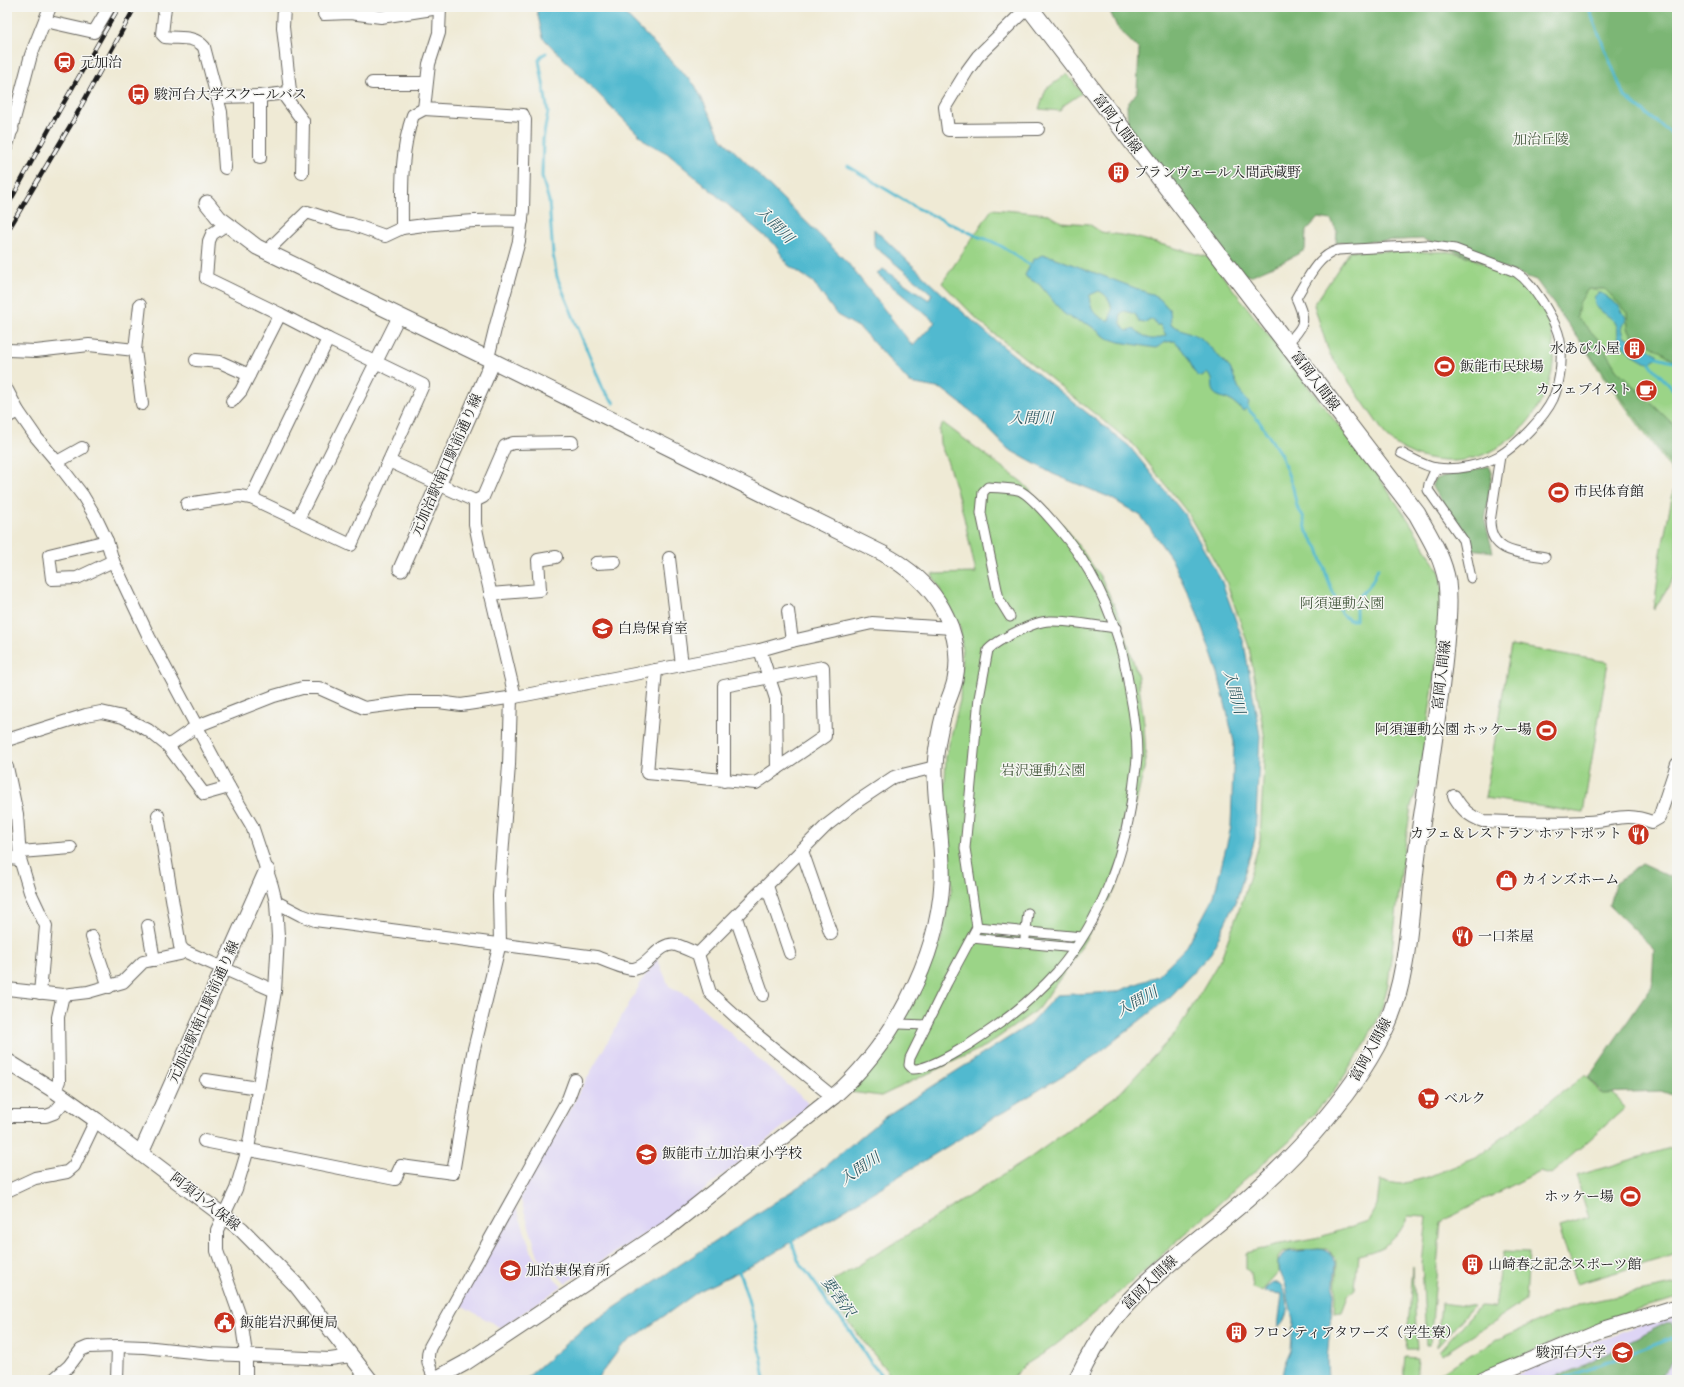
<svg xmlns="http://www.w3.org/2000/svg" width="1684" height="1387" font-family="'IM FELL DW Pica','Noto Serif JP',serif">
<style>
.built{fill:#ded5f5}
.green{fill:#9bd487;stroke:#5c7852}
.forest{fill:#7cb674;stroke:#4c6948}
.water{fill:#51b9cf;stroke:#366a76;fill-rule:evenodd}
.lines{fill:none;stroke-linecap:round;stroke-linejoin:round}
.stream{stroke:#51b9cf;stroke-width:3}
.pedestrian-casing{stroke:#66645d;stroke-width:11}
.minor-casing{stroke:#66645d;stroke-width:14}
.tertiary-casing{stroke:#66645d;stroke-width:17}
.secondary-casing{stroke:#66645d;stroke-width:19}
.pedestrian{stroke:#fff;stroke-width:9}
.minor{stroke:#fff;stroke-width:12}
.tertiary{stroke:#fff;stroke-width:15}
.secondary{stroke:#fff;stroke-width:17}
.rail-casing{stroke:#1c1c1c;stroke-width:4.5}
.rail{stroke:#f6f6f2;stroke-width:3;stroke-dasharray:9;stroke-linecap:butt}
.labels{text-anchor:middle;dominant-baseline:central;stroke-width:3;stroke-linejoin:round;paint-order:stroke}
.poi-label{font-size:14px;fill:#1c1c1c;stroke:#f6f6f2;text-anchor:start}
.street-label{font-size:14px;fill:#1c1c1c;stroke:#f6f6f2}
.park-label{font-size:14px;fill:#485c41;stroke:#f6f6f2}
.water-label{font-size:15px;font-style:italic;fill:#315b64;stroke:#f6f6f2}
</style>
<rect width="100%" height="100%" fill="#f6f6f2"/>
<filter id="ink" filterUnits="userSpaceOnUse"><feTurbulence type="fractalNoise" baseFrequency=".025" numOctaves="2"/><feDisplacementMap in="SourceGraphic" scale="8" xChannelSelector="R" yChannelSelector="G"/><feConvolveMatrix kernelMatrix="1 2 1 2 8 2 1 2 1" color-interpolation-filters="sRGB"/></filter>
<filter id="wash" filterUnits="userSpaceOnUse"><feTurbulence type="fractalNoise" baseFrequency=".012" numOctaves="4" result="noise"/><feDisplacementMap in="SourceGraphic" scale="16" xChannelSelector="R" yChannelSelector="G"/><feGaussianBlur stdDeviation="0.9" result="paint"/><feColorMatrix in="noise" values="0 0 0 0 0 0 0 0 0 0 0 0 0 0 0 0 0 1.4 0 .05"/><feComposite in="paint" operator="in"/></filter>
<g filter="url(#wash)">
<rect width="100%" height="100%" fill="#efead5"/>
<!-- built -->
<g class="built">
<polygon points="657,958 669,986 690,997 808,1103 803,1111 664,1222 565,1283 538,1256 520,1197 647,972"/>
<polygon points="514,1201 533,1256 562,1286 501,1328 461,1305 461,1297"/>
<polygon points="1677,1315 1677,1380 1505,1380 1595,1341 1652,1321"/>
</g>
<!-- green -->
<g class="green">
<polygon points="1067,74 1082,93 1064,105 1060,111 1039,109 1046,89"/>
<polygon points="992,209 1049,214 1061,222 1089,224 1101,232 1134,237 1208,257 1377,475 1409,521 1440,572 1444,610 1419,783 1411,807 1402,865 1388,984 1382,1008 1364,1046 1335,1090 1292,1138 1136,1278 1076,1329 1049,1350 1025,1365 1010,1380 894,1380 822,1288 1027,1160 1120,1093 1178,1030 1221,958 1243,899 1260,841 1265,739 1249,647 1226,581 1187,512 1134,445 982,324 942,283"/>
<path d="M1350,251C1377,251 1403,251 1429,252C1438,252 1448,251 1456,253C1465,255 1474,259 1482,263C1497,269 1516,274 1527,286C1537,297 1548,314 1551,328C1567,393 1512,465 1444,461C1422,460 1403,452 1387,437L1329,353L1314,305Z"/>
<polygon points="1677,265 1677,572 1654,610 1661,553 1676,477 1599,370 1548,292"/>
<polygon points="943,423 1022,482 1065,527 1100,576 1120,617 1138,677 1144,723 1146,760 1117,886 1072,962 1037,1010 986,1046 881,1096 850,1092 861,1080 881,1054 919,992 941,939 952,886 944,806 946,756 960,700 962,646 960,628 932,574 976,573 963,513 948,463 940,444 939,430"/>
<polygon points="1511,645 1608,662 1583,813 1485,798"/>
<path d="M1586,1074L1599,1093L1610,1089L1625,1108L1551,1174L1540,1171L1441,1222L1430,1345H1426L1422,1263L1427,1216L1408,1215C1399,1240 1383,1250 1358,1255L1355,1289L1349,1294L1342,1312L1334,1313L1337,1262L1336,1258L1327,1249L1292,1250L1282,1253L1278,1258V1273L1262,1291L1252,1288L1250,1272L1246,1269V1253L1275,1245L1320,1237L1368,1221L1377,1205L1380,1181L1401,1184L1425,1178L1476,1158Z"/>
<polygon points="1677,1146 1677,1254 1577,1284 1559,1227 1589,1218 1576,1176"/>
<polygon points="1503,1251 1529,1252 1526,1300 1442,1355 1439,1352 1479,1307 1495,1308"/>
<polygon points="1413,1267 1417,1350 1406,1350"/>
<polygon points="1677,1284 1677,1298 1632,1311 1539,1348 1470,1380 1430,1380 1457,1362 1507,1335 1580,1304"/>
<polygon points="1441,1303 1473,1307 1437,1347"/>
<polygon points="1405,1357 1418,1358 1416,1380 1403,1380"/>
</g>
<!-- forest -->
<g class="forest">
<polygon points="1108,7 1677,7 1677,362 1644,340 1632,335 1628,328 1627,312 1605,289 1588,289 1579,303 1577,317 1598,339 1616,369 1677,428 1677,474 1536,280 1422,239 1336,243 1337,231 1331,220 1318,218 1306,231 1305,250 1283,262 1250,276 1239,273 1128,135 1127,105 1137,92 1139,50 1117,27"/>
<polygon points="1489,466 1492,472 1485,521 1493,552 1471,549 1462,529 1435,492 1432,486 1434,480 1444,476 1467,472"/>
<polygon points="1642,864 1677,880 1677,1097 1661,1091 1601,1093 1589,1077 1652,986 1654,949 1609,905 1615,883"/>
<polygon points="1671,1321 1677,1334 1677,1357 1662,1375 1629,1380 1545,1380 1586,1364"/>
</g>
<!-- water -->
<g class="water">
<polygon points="536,7 621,7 626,15 695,85 722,139 847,262 913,346 935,322 877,274 883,269 929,300 932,294 874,246 874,229 949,300 996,341 1129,446 1184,514 1222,582 1244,643 1260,736 1255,839 1237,898 1211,953 1171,996 1096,1055 761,1261 699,1291 622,1346 596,1380 524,1380 584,1328 807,1181 886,1116 1030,1024 1056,995 1116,992 1157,976 1187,946 1214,896 1231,827 1234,742 1218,673 1195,608 1171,558 1141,516 1109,497 1053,474 1008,449 973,413 942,389 910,383 860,328 837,315 813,282 788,265 775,245 667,153 646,142 543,38"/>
<path d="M1042,255L1050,256L1151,294L1160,299L1170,310L1171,325L1200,337L1230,368L1241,393L1249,403L1247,408L1243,411C1239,407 1235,403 1231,401C1226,398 1217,397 1214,393C1209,387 1215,381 1207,373L1202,377C1192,375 1193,366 1189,360C1185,353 1180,347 1175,341L1166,342L1156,348L1119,342L1107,338L1088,324L1072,319L1063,313L1039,284L1027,278L1025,275L1033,260ZM1099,291C1110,296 1115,309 1109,320C1098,320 1087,305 1090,295ZM1125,311L1135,314L1139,322L1144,323L1150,319L1154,321L1156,325H1160L1166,335C1148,343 1148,338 1134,329L1127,331C1121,326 1119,321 1121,313Z"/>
<path d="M1598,293H1601L1619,306L1626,318L1622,329L1624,336L1640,343L1657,354V357L1650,364C1640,358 1623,351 1619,339C1616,331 1620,329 1614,321C1608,315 1600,312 1595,305L1594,297Z"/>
<path d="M1319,1249C1328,1250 1333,1255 1336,1262L1327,1360L1328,1380H1281L1284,1366L1291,1350L1293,1320L1285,1283L1278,1268V1262L1282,1256L1287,1252Z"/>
<path d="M1273,1283H1279C1290,1294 1291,1317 1278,1327L1282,1294L1264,1292L1266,1288Z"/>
</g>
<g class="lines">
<!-- stream -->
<g class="stream">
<polyline points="1588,7 1624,96 1677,138"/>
<polyline points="546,53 541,56 539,60 548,112 543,140 542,177 549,201 553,255 557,277 603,389 614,403"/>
<path d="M848,166L915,207L979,237C997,241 1015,255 1030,265"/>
<polyline points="1657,357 1677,362"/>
<polyline points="1650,364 1677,394"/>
<polyline points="1247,408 1259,421 1281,455 1293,488 1297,507 1303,516 1307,532 1318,548 1328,580 1341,613 1349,620 1356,620 1356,607 1360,596 1372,582 1378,568"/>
<polyline points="791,1239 798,1260 824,1296 829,1308 839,1316 855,1338 871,1363 885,1380"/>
<path d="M738,1268C751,1305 760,1341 765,1380"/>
<polyline points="1559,1380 1677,1336"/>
</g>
</g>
</g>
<g filter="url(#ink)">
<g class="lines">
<defs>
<g id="pedestrian">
<path d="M1286,344C1305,326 1307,322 1296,298C1307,280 1317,256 1338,250L1426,245L1455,249L1516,272C1528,280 1535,291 1543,303C1552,318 1561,333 1561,351C1562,366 1559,385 1553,399C1544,418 1517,445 1499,456C1482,465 1456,471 1437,468C1425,467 1412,458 1401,453"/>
<path d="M1500,456L1490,522C1491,554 1521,553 1545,557"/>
<polyline points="1436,468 1429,484 1428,490 1463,540 1471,578"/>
<path d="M1010,617L999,599L981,513L983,492L988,487C997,488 1008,488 1018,490C1032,494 1072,544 1081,558C1108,599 1123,644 1130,693C1134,713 1137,735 1137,756C1137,764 1135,773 1134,782C1127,850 1102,920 1057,972C1036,995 1012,1016 986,1033C972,1043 930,1070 913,1069L909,1065L910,1058L947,983L977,927L965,848L979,698L988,650C997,640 1035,621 1049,621C1068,620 1096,626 1116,628"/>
<polyline points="977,927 1082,937"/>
<polyline points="972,938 1075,948"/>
<polyline points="1025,938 1028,913"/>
<polyline points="900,1024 926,1025"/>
</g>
<g id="minor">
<path d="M165,7L162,34L165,37C179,39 194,35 204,47L221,112L225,168"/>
<polyline points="440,7 439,33 429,64 424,109 523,115 525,120 523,210 519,241 496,325 488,358"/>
<polyline points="1028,7 978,56 967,71 945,107 948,130 1038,129"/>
<polyline points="324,14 350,13 381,17 439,8"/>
<polyline points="45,21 94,32 109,7"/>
<polyline points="372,83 426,83"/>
<polyline points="283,94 303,121 302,173"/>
<polyline points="260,96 287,93 290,91 283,27 284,7"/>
<polyline points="218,97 260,96 260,158"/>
<polyline points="7,146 31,55 50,7"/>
<polyline points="227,224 212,234 209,241 206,278 280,314"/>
<path d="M402,228C442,222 481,219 522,221"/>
<path d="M266,252L307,212L341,223L351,224L385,236L402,228C402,191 400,151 413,115L424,109"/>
<polyline points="140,305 135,350 142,404"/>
<polygon points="328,339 423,385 351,545 251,498"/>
<polyline points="7,350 36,351 89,345 135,350"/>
<polyline points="196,360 220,362 249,375"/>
<polyline points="7,390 18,411 36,437 57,462 83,496 95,516 107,541 113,561 149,637 229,787 252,826 272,886 276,902 278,937 275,991 248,1149 236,1189 217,1230 217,1251 241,1319 246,1354 246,1380"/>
<polyline points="232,401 241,391 280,314 328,339"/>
<polyline points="7,417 18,411"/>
<polyline points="389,461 475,501 483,497 505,446 513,443 572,442"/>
<polyline points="57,462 82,448"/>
<polyline points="475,501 475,524 482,557 515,697"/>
<polyline points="187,504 239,496 251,498"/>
<polyline points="298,519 399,316"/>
<polyline points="107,541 49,555 52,579 77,578 113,561"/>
<polyline points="669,558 682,665"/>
<polyline points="596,563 615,562"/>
<polyline points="490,594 540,590 538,560 556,557"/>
<polyline points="788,611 792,641"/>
<polyline points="760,650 776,699 777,769"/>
<polyline points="656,670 647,773 756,783 825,736 823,667 724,686 724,781"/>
<polyline points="7,740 86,715 101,712 123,717 148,730 168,746 204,794 229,787"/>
<polyline points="168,746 197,726 274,696 302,688 319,688 364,708 410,702 439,702 461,705 515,697 760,650 792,641 872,623 952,628"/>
<polyline points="7,767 17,814 20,859 30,892 46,926 40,993"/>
<path d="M1454,796C1462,809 1468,816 1483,821C1517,822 1552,824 1587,822C1613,821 1625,811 1652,822L1659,818L1677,764"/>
<polyline points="158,815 180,946 184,951 275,991"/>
<polyline points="802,851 831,934"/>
<polyline points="20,852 71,848"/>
<polyline points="7,858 20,859"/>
<polyline points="767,886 790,953"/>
<path d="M276,902L301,915L315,920L596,957C605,960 625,970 634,969C650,966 659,941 676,945C683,947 691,951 698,954L710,993L747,1027L833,1097"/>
<polyline points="736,918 763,995"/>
<polyline points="148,926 154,960"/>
<polyline points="92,937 109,987"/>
<polyline points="698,954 827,825 858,801 894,777 935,767"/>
<polyline points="7,989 63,995 88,992 123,982 143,962 180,954 184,951"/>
<polyline points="206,1080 258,1088"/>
<polyline points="55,1091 59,1081 58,1017 63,995"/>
<polyline points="7,1116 46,1116 54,1113 66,1099"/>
<polyline points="204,1141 395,1179 401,1166 453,1173 473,1053 500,943 499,896 509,765 511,697"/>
<polyline points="7,1191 35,1178 67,1172 74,1166 96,1120"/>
<path d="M435,1379C430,1368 425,1359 430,1347L568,1099L575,1080"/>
<polyline points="53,1380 69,1366 81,1350 88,1347 118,1346 144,1347 211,1354 330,1359 351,1356"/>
<polyline points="117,1380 118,1346"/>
</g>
<g id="tertiary">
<polyline points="7,129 11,129"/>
<path d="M207,203L219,218L257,247L493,361L884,554C890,558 898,562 904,567C940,592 964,636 955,680C953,690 948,700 945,709C940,728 936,747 935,766C934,805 944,843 942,882C938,960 891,1046 833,1097L668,1228L465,1363L434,1380"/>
<polyline points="401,569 493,361"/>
<polyline points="7,1061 55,1091 96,1120 241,1229 296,1285 370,1380"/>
<polyline points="141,1153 267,870"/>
<polyline points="1483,1380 1602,1330 1677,1307"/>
</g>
<path id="secondary" d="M1029,7L1417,514C1429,536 1443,557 1447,582C1449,599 1448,616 1446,633C1443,674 1437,716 1431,757C1427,792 1420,827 1416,861C1409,915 1409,974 1387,1024C1359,1088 1299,1153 1247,1199C1202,1238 1150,1273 1113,1320C1099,1338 1087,1359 1077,1380"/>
</defs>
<!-- pedestrian casing -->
<use href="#pedestrian" class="pedestrian-casing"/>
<!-- minor casing -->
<use href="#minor" class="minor-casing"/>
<!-- tertiary casing -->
<use href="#tertiary" class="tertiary-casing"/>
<!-- secondary casing -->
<use href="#secondary" class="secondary-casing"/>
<!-- pedestrian -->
<use href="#pedestrian" class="pedestrian"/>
<!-- minor -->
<use href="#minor" class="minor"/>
<!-- tertiary -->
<use href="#tertiary" class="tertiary"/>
<!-- secondary -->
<use href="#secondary" class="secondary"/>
<defs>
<g id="rail">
<polyline points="7,207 59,111 119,7"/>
<polyline points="7,232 73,121 135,7"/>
</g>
</defs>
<!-- rail casing -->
<use href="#rail" class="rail-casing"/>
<!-- rail -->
<use href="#rail" class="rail"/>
</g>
</g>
<!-- icons -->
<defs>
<symbol id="station-disc" viewBox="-11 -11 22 22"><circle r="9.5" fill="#c8321e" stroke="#f6f6f2"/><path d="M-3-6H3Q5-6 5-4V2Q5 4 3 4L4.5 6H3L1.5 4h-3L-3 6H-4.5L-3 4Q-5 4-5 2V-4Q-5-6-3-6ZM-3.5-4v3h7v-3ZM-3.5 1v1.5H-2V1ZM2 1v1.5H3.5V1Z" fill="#fff"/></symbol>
<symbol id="bus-disc" viewBox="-11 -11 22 22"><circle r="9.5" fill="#c8321e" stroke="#f6f6f2"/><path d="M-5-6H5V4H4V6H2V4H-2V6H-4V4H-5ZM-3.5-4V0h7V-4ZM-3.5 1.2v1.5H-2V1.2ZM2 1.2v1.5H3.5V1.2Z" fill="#fff"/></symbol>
<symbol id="building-disc" viewBox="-11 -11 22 22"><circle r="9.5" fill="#c8321e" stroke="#f6f6f2"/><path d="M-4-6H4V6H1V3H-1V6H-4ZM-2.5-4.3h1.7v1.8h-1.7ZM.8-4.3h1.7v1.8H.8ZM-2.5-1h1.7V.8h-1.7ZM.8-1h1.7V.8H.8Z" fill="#fff"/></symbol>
<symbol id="stadium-disc" viewBox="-11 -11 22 22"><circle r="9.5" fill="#c8321e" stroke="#f6f6f2"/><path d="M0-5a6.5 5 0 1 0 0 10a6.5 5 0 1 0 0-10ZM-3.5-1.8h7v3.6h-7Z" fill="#fff"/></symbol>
<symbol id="cafe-disc" viewBox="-11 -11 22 22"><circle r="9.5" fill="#c8321e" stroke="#f6f6f2"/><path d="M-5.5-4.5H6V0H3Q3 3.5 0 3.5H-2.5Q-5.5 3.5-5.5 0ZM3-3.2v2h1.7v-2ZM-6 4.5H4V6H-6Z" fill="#fff"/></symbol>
<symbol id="school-disc" viewBox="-11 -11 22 22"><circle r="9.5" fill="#c8321e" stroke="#f6f6f2"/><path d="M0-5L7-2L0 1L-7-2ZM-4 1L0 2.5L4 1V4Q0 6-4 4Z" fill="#fff"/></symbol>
<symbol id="restaurant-disc" viewBox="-11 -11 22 22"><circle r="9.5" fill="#c8321e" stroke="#f6f6f2"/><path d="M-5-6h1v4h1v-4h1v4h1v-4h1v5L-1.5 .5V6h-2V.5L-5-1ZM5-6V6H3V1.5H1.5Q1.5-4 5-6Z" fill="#fff"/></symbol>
<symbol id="shop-disc" viewBox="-11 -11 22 22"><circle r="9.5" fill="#c8321e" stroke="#f6f6f2"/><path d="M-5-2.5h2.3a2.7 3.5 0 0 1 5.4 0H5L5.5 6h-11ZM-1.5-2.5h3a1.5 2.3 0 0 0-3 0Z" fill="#fff"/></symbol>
<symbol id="supermarket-disc" viewBox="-11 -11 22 22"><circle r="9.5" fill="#c8321e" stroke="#f6f6f2"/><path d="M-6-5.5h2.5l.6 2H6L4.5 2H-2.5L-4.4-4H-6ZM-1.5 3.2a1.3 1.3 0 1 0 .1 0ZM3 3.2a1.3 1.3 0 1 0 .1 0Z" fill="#fff"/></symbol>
<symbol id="civic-disc" viewBox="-11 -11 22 22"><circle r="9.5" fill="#c8321e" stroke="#f6f6f2"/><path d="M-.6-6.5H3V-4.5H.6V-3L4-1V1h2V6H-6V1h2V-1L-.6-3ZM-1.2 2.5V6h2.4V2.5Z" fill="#fff"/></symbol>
<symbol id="university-disc" viewBox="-11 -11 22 22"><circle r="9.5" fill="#c8321e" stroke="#f6f6f2"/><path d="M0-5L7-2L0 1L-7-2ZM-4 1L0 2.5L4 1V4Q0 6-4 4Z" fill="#fff"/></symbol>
</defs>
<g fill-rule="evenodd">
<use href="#station-disc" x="52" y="50" width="25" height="25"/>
<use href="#bus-disc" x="126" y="82" width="25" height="25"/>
<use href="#building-disc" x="1106" y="160" width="25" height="25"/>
<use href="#building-disc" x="1622" y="336" width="25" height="25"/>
<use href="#stadium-disc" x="1432" y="354" width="25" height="25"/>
<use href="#cafe-disc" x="1634" y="378" width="25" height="25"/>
<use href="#stadium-disc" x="1546" y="480" width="25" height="25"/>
<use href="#school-disc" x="590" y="616" width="25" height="25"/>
<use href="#stadium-disc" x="1534" y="718" width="25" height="25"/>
<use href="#restaurant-disc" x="1626" y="822" width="25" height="25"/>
<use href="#shop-disc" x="1494" y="868" width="25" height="25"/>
<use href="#restaurant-disc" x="1450" y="924" width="25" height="25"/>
<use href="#supermarket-disc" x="1416" y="1086" width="25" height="25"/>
<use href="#school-disc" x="634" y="1142" width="25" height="25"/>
<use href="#stadium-disc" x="1618" y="1184" width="25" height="25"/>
<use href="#building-disc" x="1460" y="1252" width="25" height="25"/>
<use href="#school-disc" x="498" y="1258" width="25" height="25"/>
<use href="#civic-disc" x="212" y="1310" width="25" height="25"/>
<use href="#building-disc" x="1224" y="1320" width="25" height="25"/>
<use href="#university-disc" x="1610" y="1340" width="25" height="25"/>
</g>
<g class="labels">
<!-- poi labels -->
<g class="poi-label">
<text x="80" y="63">元加治</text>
<text x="154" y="95">駿河台大学スクールバス</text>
<text x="1134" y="173">プランヴェール入間武蔵野</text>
<text x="1620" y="349" text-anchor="end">水あび小屋</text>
<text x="1460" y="367">飯能市民球場</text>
<text x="1632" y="390" text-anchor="end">カフェプイスト</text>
<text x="1574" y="492">市民体育館</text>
<text x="618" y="629">白鳥保育室</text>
<text x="1532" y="730" text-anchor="end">阿須運動公園 ホッケー場</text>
<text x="1622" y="834" text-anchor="end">カフェ＆レストラン ホットポット</text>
<text x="1522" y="880">カインズホーム</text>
<text x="1478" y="937">一口茶屋</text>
<text x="1444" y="1099">ベルク</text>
<text x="662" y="1154">飯能市立加治東小学校</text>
<text x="1614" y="1197" text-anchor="end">ホッケー場</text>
<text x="1488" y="1265">山崎春之記念スポーツ館</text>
<text x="526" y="1271">加治東保育所</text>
<text x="240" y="1323">飯能岩沢郵便局</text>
<text x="1252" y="1333">フロンティアタワーズ（学生寮）</text>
<text x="1606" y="1353" text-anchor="end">駿河台大学</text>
</g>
<!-- street labels -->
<g class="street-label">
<text transform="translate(1117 124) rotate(53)">富岡入間線</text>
<text transform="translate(1315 381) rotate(53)">富岡入間線</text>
<text transform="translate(447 465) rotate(-66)">元加治駅南口駅前通り線</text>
<text transform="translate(1442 675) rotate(-83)">富岡入間線</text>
<text transform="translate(204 1012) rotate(-66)">元加治駅南口駅前通り線</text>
<text transform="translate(1371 1050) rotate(-61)">富岡入間線</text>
<text transform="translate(205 1202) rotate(38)">阿須小久保線</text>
<text transform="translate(1150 1283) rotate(-44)">富岡入間線</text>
</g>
<!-- park labels -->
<g class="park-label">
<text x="1541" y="140">加治丘陵</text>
<text x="1342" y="604">阿須運動公園</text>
<text x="1043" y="771">岩沢運動公園</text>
</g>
<!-- water labels -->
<g class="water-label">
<text transform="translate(775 225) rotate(45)">入間川</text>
<text x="1031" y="418">入間川</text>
<text transform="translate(1234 692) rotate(75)">入間川</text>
<text transform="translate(1137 1002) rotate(-29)">入間川</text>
<text transform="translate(860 1169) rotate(-34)">入間川</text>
<text transform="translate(838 1297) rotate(54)">要害沢</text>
</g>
</g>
<!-- margin -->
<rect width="1684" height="1387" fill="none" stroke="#f6f6f2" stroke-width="24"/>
</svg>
